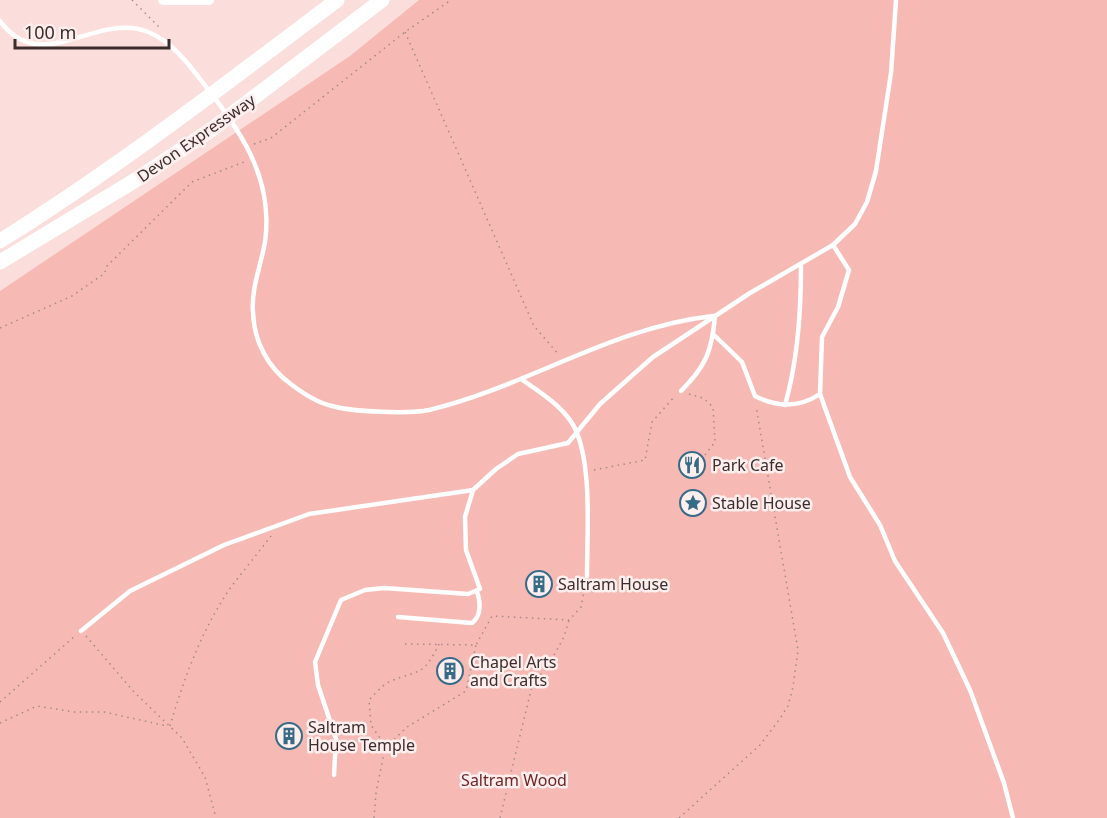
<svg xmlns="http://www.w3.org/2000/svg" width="1107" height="818" font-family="'Noto Sans',sans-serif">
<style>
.green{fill:#f7b9b4}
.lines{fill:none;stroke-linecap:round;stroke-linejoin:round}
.path{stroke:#a18b89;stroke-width:1.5;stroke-dasharray:1.5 4.5;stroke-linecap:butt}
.service{stroke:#fff;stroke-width:4.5}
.tertiary{stroke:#fff;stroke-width:10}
.trunk{stroke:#fff;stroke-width:15}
.labels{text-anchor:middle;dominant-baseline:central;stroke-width:5;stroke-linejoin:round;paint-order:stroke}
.street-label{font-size:16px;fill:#3b2d2c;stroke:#feefee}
.poi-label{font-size:16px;fill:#3b2d2c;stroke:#feefee;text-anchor:start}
.park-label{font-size:16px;fill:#712424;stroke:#feefee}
</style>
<rect width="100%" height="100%" fill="#fbdedb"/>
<!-- green -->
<polygon class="green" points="419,0 1107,0 1107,818 0,818 0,291 350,56"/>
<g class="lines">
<!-- path -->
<g class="path">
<polyline points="132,0 161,29"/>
<polyline points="405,32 534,326 559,355"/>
<polyline points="254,144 271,138 405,32 451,0"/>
<polyline points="0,328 72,296 105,273 106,267 192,182 244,162"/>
<polyline points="689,394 703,398 713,407 715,442 705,455"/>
<polyline points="594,470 645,460 652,422 675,396"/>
<polyline points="86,636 134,692 182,738 205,777 216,818"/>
<polyline points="405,644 476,645 492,616 569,620 581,607 586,582"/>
<path d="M439,644C423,677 420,669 391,681C383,684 375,694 369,700L371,725L386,747L407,727L466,691L476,645"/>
<polyline points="0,702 76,635"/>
<polyline points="0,723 37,706 74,712 104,712 167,726"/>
<path d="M170,726C184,678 202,629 231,587C244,570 258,553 271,536"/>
<polyline points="374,818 376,793 385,748"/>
<polyline points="500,818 532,686 549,664 564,637 569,620"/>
<polyline points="679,818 760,745 779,720 788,706 793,687 798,650 756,406"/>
</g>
<!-- service -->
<g class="service">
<path d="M0,21C38,72 86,23 132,28C157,30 179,52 193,70C234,123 275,172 265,242C261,265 251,289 253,312C254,342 268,368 292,385C304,394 318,403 332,406C352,412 409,414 429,410C526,387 612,327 713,316"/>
<polyline points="833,245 849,270 838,307 822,337 820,394 850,477 880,525 895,561 943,633 970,690 1004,783 1013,818"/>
<path d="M714,335L742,362L755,396C778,408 799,408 820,394"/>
<path d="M521,379C541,393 568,409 577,433C592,471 587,535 587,576"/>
<path d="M681,391C706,366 712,351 715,316"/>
<path d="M785,405C798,360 801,313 801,266"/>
<path d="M398,617L472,623C481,616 481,603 477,592"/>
<polyline points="81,631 130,591 224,545 309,514 473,490 496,469 518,454 568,443 600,404 653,357 750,293 833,245 855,224 867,202 876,171 891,73 896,0"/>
<polyline points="334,775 336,739 318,685 315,662 341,600 365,590 384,588 468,594 480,589 466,550 465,517 473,490"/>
</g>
<!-- tertiary -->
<polyline class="tertiary" points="163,0 209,0"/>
<!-- trunk -->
<g class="trunk">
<path d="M0,241C117,168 227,83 337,0"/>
<polyline points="0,262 134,181 211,130 382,0"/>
</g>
</g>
<!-- icons -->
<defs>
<symbol id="restaurant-ring" viewBox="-11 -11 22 22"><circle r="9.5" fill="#feefee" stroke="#366b87" stroke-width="1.5"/><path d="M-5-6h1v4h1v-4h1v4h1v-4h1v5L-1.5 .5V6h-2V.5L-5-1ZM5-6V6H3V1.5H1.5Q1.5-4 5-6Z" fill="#366b87"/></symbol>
<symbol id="sight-ring" viewBox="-11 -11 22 22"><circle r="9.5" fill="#feefee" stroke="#366b87" stroke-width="1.5"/><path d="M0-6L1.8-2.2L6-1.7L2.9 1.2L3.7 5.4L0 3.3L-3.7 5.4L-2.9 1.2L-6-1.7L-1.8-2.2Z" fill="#366b87"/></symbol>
<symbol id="building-ring" viewBox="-11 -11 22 22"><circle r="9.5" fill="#feefee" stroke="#366b87" stroke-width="1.5"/><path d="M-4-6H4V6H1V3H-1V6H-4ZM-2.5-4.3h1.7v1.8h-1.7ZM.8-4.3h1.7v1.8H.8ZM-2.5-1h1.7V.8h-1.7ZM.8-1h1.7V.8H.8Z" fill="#366b87"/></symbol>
</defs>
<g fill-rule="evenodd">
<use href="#restaurant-ring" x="677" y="450" width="30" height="30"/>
<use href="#sight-ring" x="678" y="488" width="30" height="30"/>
<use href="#building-ring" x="524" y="569" width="30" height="30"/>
<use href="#building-ring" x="435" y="656" width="30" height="30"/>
<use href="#building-ring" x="274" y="721" width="30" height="30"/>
</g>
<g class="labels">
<!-- street labels -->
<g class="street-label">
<text transform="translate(196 138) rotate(-35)">Devon Expressway</text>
</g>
<!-- poi labels -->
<g class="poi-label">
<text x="712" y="465">Park Cafe</text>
<text x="712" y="503">Stable House</text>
<text x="558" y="584">Saltram House</text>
<text x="470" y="662">Chapel Arts<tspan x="470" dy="18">and Crafts</tspan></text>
<text x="308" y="727">Saltram<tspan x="308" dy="18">House Temple</tspan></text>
</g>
<!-- park labels -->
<g class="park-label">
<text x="514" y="780">Saltram Wood</text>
</g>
</g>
<!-- scale -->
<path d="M15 39v9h154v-9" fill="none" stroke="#3b2d2c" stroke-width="3"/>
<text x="24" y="39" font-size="18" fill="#3b2d2c" stroke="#feefee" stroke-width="4.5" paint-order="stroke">100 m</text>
</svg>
